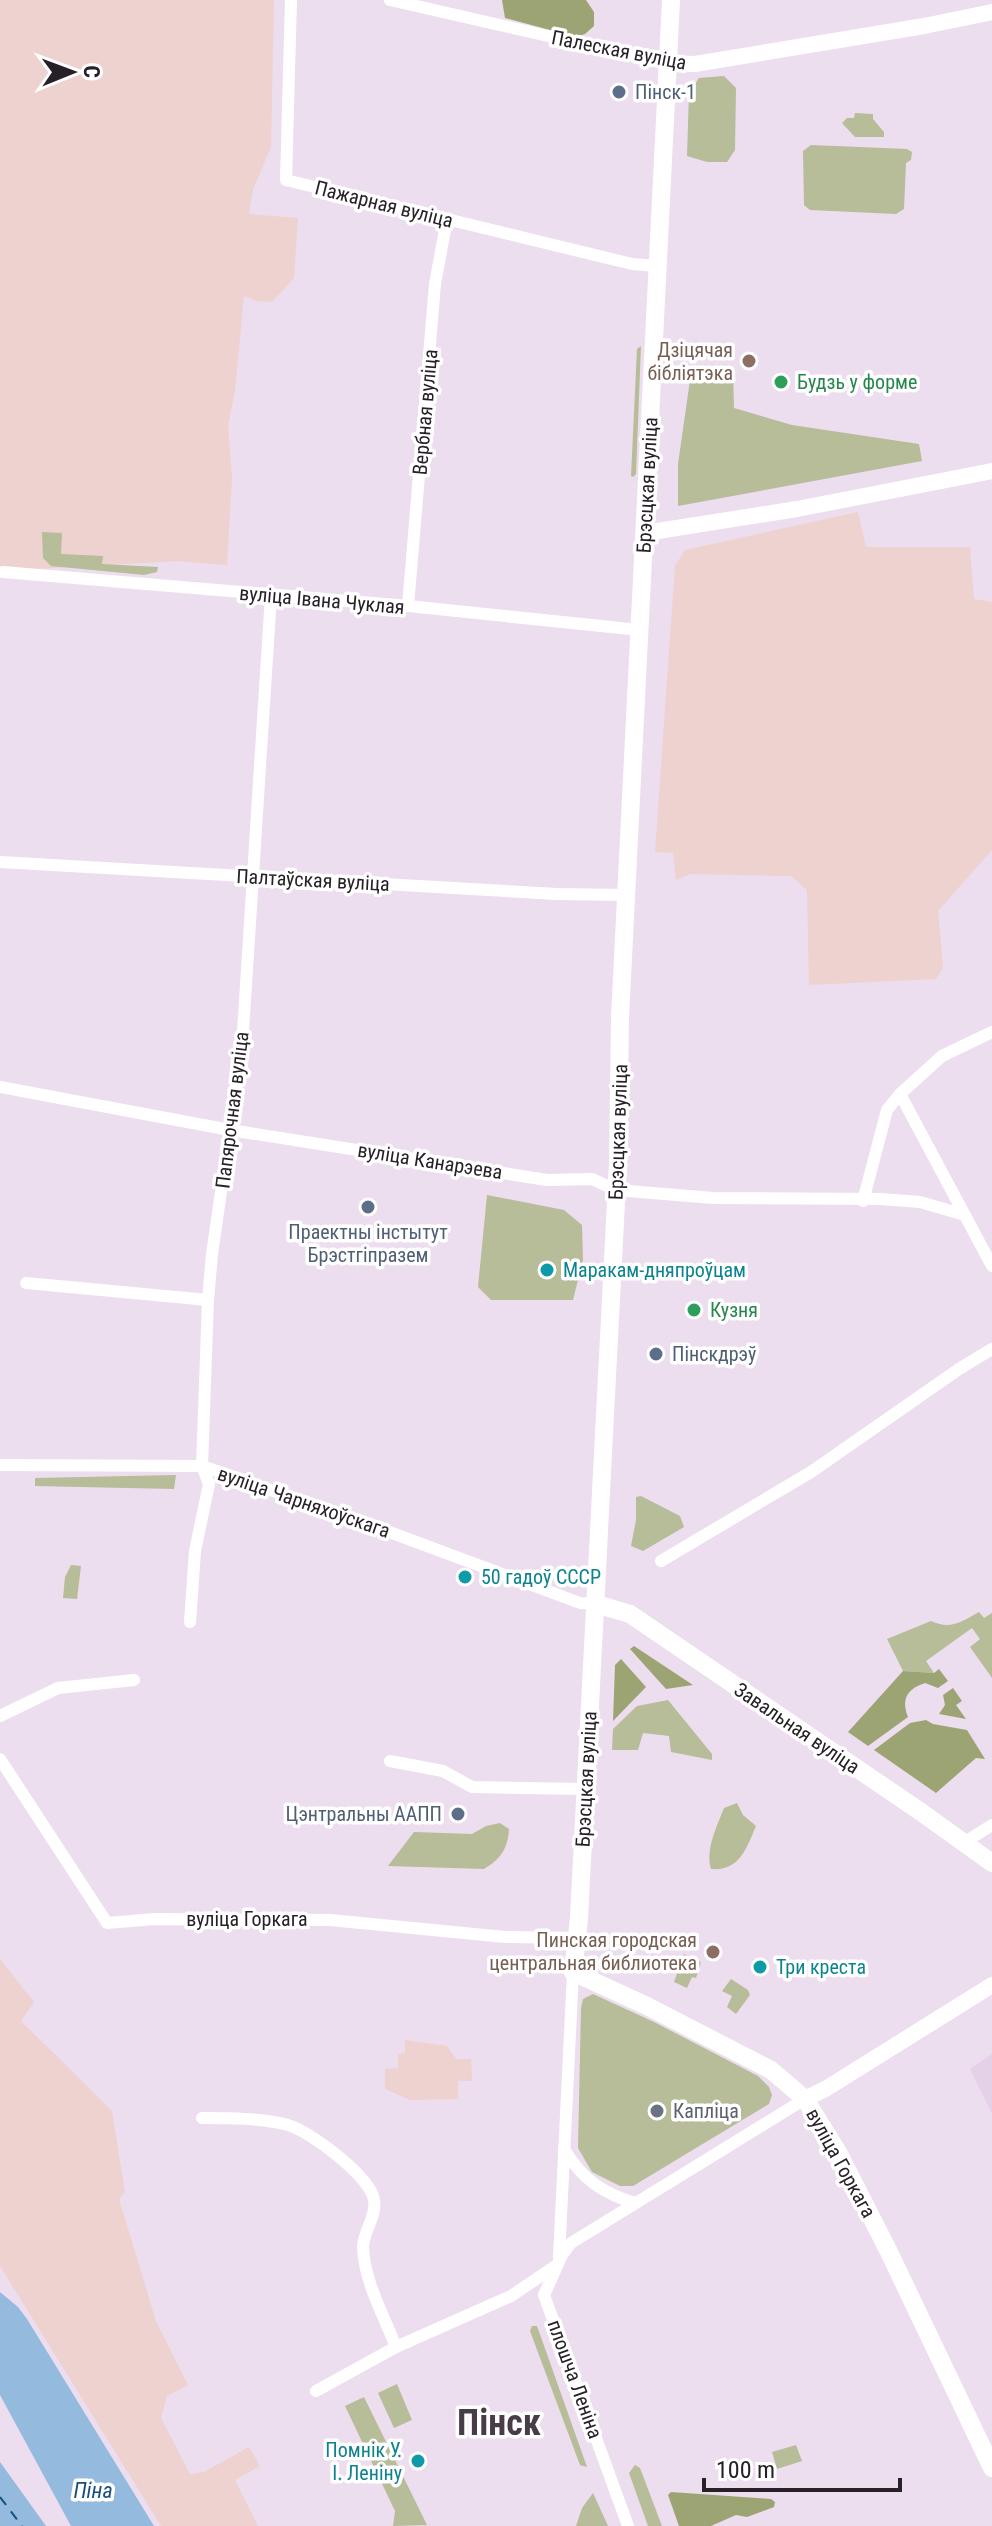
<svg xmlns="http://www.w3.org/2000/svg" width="992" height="2526" font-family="'Roboto Condensed',sans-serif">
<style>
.built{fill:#e4d1e7}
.industrial{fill:#edd2cf}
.green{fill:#b7bc99}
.forest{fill:#9da474}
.water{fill:#94bade}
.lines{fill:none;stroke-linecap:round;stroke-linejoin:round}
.ferry{stroke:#174f7d;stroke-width:2;stroke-dasharray:10 8;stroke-linecap:butt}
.street{stroke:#fff;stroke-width:12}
.secondary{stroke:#fff;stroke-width:16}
.primary{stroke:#fff;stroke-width:18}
.service-dot{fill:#5c6f8a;stroke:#fff;stroke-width:3}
.education-dot{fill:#8d6e63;stroke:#fff;stroke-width:3}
.leisure-dot{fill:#2e9e5b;stroke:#fff;stroke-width:3}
.culture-dot{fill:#0f9aa8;stroke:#fff;stroke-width:3}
.worship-dot{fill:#6b7280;stroke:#fff;stroke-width:3}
.labels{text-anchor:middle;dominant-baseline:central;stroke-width:7;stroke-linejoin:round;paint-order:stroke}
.street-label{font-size:20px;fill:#272127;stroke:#fff}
.service-label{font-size:20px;fill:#4e5e75;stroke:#fff;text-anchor:start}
.education-label{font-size:20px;fill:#785e54;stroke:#fff;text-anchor:end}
.leisure-label{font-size:20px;fill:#27864d;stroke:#fff;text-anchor:start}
.culture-label{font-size:20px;fill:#0d838f;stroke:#fff;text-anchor:start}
.worship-label{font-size:20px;fill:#5b616d;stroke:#fff;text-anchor:start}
.water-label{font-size:22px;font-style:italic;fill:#174f7d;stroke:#fff}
.town-label{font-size:36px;font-weight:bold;fill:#483c49;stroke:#fff}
</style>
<rect width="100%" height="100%" fill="#ecdeee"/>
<!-- built -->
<polygon class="built" points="992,2054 992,2114 970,2069"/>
<!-- industrial -->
<g class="industrial">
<polygon points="0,0 274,0 271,147 253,190 249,214 298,218 294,278 272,302 256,301 244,296 235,390 228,426 232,478 227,565 178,561 0,571"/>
<polygon points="858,512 866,547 970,547 974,599 992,602 992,850 938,911 943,968 936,979 809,985 807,890 791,876 690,874 676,880 673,853 655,852 675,566 685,550"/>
<polygon points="0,1959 34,2002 21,2021 112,2111 125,2192 119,2199 156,2321 188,2385 167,2396 161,2418 190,2474 204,2472 249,2447 260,2466 235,2480 258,2526 161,2526 0,2266"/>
<polygon points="405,2040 447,2046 456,2059 471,2059 472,2081 458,2081 458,2099 410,2100 385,2089 385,2069 398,2068 398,2054 405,2053"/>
</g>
<!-- green -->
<g class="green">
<polygon points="724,76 736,88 735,150 727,162 707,162 687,156 689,93 699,78"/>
<polygon points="855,113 873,114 873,119 884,132 884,137 855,137 842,123 847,118 854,118"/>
<polygon points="811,145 907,149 912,152 911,160 906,163 904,209 896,214 810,210 804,205 803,151"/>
<polygon points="641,346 636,474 633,477 631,476 637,349"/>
<polygon points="691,373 733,373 734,408 792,425 919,444 922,461 678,506 678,464"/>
<polygon points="42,532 62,533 61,554 103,556 102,564 158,567 157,572 144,575 51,566 43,558"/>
<polygon points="487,1195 564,1210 582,1225 583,1260 573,1300 491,1300 478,1287"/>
<polygon points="176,1475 174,1489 35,1486 35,1478"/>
<polygon points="641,1496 680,1516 684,1527 643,1551 631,1546 636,1520 636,1497"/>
<polygon points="71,1565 81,1566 77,1599 63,1598 65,1577"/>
<path d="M979,1612L984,1618L992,1613V1678L970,1647L980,1639L972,1628L926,1661L934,1673L903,1671L887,1639L931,1621C951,1630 961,1622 979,1612Z"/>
<polygon points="668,1700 712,1754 712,1760 671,1752 669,1736 643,1733 638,1750 612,1750 613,1729 637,1706"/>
<path d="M737,1803L743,1815L756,1826C746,1849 740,1871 711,1869C705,1850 717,1826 724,1808Z"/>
<path d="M500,1823L509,1829C508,1848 501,1859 484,1869L388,1866L414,1832L472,1834L486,1826Z"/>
<polygon points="684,1954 701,1962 696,1978 692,1977 687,1988 674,1982"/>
<polygon points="731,1979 748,1990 750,1995 736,2014 727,2007 732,1996 722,1991"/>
<polygon points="593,1994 654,2022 758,2076 769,2087 772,2095 769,2104 633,2186 620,2186 592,2172 578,2148 581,2008 583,1999"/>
<polygon points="532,2326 537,2326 587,2467 580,2465 530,2331"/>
<polygon points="397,2384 412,2420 394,2428 378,2393"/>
<polygon points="364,2397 427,2525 393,2526 395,2511 345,2406"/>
<polygon points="796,2445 802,2461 777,2469 772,2452"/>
<polygon points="635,2465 640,2468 662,2526 648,2526 629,2473"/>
<polygon points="593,2493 608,2526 576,2526 582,2508"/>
</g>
<!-- forest -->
<g class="forest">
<polygon points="502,0 586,0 594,12 594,26 585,34 576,37 505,18"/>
<polygon points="634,1646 693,1685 666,1689 630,1649"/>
<polygon points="621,1659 646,1687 613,1721 615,1665"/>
<path d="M939,1669L948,1681L938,1688L925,1683C907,1689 901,1699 908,1717L868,1746L848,1732L903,1671L934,1673Z"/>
<polygon points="953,1688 962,1701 956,1705 966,1719 939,1714 945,1705 943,1695"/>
<polygon points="926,1720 933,1724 967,1730 985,1759 976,1758 936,1793 874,1750 910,1723"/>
<polygon points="671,2492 771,2499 775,2502 774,2507 747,2517 736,2515 711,2526 679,2526 668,2495"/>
</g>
<!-- water -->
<g class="water">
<polygon points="0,2292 18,2307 27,2319 154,2526 71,2526 0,2395"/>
<polygon points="0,2462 46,2526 0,2526"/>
</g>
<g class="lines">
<!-- ferry -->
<polyline class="ferry" points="0,2497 22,2526"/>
<!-- street -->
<g class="street">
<polyline points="291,0 286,180 632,264 657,266"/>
<polyline points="390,0 667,63"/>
<polyline points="3,572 408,606 640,630"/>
<polyline points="408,606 435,284 447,219"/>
<polyline points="0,862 557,894 627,895"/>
<polyline points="0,1087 230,1130 547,1180 592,1179 616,1190 713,1198 881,1199 920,1202 965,1215"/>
<polyline points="900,1094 992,1266"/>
<polyline points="863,1201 887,1110 900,1094 942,1056 992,1032"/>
<polyline points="26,1283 208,1300"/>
<polyline points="0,1465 202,1466 368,1524 580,1603 596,1604"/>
<polyline points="661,1561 811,1472 959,1369 992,1349"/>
<polyline points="190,1622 195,1551 209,1484 202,1466 208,1300 212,1254 242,1047 271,595"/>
<polyline points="0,1716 58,1688 134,1680"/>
<polyline points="0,1759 107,1923 155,1919 330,1920 505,1937 577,1938"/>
<polyline points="390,1761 443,1771 472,1787 585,1789"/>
<polyline points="965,1842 992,1825"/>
<path d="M202,2118C229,2118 261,2118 288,2125C310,2131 371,2177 374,2200C377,2216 363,2232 363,2247C364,2281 384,2316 396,2347"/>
<path d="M564,2149C582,2179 602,2193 635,2203"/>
<polyline points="559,2257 573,1972"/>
<polyline points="316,2391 396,2347 511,2296 557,2265"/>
<polyline points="628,2526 544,2295 562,2255 571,2243 805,2099"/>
</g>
<!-- secondary -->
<g class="secondary">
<polyline points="667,63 695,64 924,26 992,12"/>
<polyline points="645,533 797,509 992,471"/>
<polyline points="805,2099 827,2088 992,1985"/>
</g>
<!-- primary -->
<g class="primary">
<polyline points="671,0 620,1018 618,1163 579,1918 573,1972 647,2006 771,2070 805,2099 839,2154 889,2252 992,2468"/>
<polyline points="596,1604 630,1614 921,1812 992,1863"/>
</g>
</g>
<!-- markers -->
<g class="service-dot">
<circle cx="619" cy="92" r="8"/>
<circle cx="368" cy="1207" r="8"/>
<circle cx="656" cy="1354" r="8"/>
<circle cx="458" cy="1814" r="8"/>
</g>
<g class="education-dot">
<circle cx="749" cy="361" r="8"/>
<circle cx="713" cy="1952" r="8"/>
</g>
<g class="leisure-dot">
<circle cx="781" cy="382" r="8"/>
<circle cx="694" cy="1310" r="8"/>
</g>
<g class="culture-dot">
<circle cx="547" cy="1270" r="8"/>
<circle cx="465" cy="1577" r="8"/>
<circle cx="760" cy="1967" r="8"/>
<circle cx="418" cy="2461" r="8"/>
</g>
<circle class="worship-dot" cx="657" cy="2111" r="8"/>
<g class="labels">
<!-- street labels -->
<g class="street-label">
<text transform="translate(619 50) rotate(11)">Палеская вуліца</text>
<text transform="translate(384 204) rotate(14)">Пажарная вуліца</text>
<text transform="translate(425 412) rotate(-85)">Вербная вуліца</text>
<text transform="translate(647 485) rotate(-87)">Брэсцкая вуліца</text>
<text transform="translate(322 600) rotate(5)">вуліца Івана Чуклая</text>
<text transform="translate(313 880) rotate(3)">Палтаўская вуліца</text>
<text transform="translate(232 1110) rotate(-83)">Папярочная вуліца</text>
<text transform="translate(618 1132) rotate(-88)">Брэсцкая вуліца</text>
<text transform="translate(430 1161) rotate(9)">вуліца Канарэева</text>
<text transform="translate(304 1502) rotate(19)">вуліца Чарняхоўскага</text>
<text transform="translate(797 1728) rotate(34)">Завальная вуліца</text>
<text transform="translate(586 1779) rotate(-87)">Брэсцкая вуліца</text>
<text x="247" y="1919">вуліца Горкага</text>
<text transform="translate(841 2163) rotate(61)">вуліца Горкага</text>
<text transform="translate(575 2379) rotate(70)">плошча Леніна</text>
</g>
<!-- service labels -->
<g class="service-label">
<text x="635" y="92">Пінск-1</text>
<text x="368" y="1232" text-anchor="middle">Праектны інстытут<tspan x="368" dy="23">Брэстгіпразем</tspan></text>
<text x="672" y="1354">Пінскдрэў</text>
<text x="442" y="1814" text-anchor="end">Цэнтральны ААПП</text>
</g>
<!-- education labels -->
<g class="education-label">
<text x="733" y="350">Дзіцячая<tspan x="733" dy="23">бібліятэка</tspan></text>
<text x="697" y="1940">Пинская городская<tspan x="697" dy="23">центральная библиотека</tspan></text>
</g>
<!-- leisure labels -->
<g class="leisure-label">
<text x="797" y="382">Будзь у форме</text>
<text x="710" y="1310">Кузня</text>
</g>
<!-- culture labels -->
<g class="culture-label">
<text x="563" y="1270">Маракам-дняпроўцам</text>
<text x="481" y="1577">50 гадоў СССР</text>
<text x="776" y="1967">Три креста</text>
<text x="402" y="2450" text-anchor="end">Помнік У.<tspan x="402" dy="23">І. Леніну</tspan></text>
</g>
<!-- worship labels -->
<g class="worship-label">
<text x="673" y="2111">Капліца</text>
</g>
<!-- water labels -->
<g class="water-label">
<text x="93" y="2490">Піна</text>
</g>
<!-- town labels -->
<g class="town-label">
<text x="499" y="2423">Пінск</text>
</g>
</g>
<!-- north arrow -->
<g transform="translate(72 72) rotate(89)" stroke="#ffffff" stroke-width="6" paint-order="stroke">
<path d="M0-6L14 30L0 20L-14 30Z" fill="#272127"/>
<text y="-12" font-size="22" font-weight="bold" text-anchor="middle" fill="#272127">С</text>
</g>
<!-- scale -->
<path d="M704 2478v12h196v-12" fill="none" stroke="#272127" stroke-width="4"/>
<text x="716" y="2478" font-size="24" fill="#272127" stroke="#ffffff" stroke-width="6" paint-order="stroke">100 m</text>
</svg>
